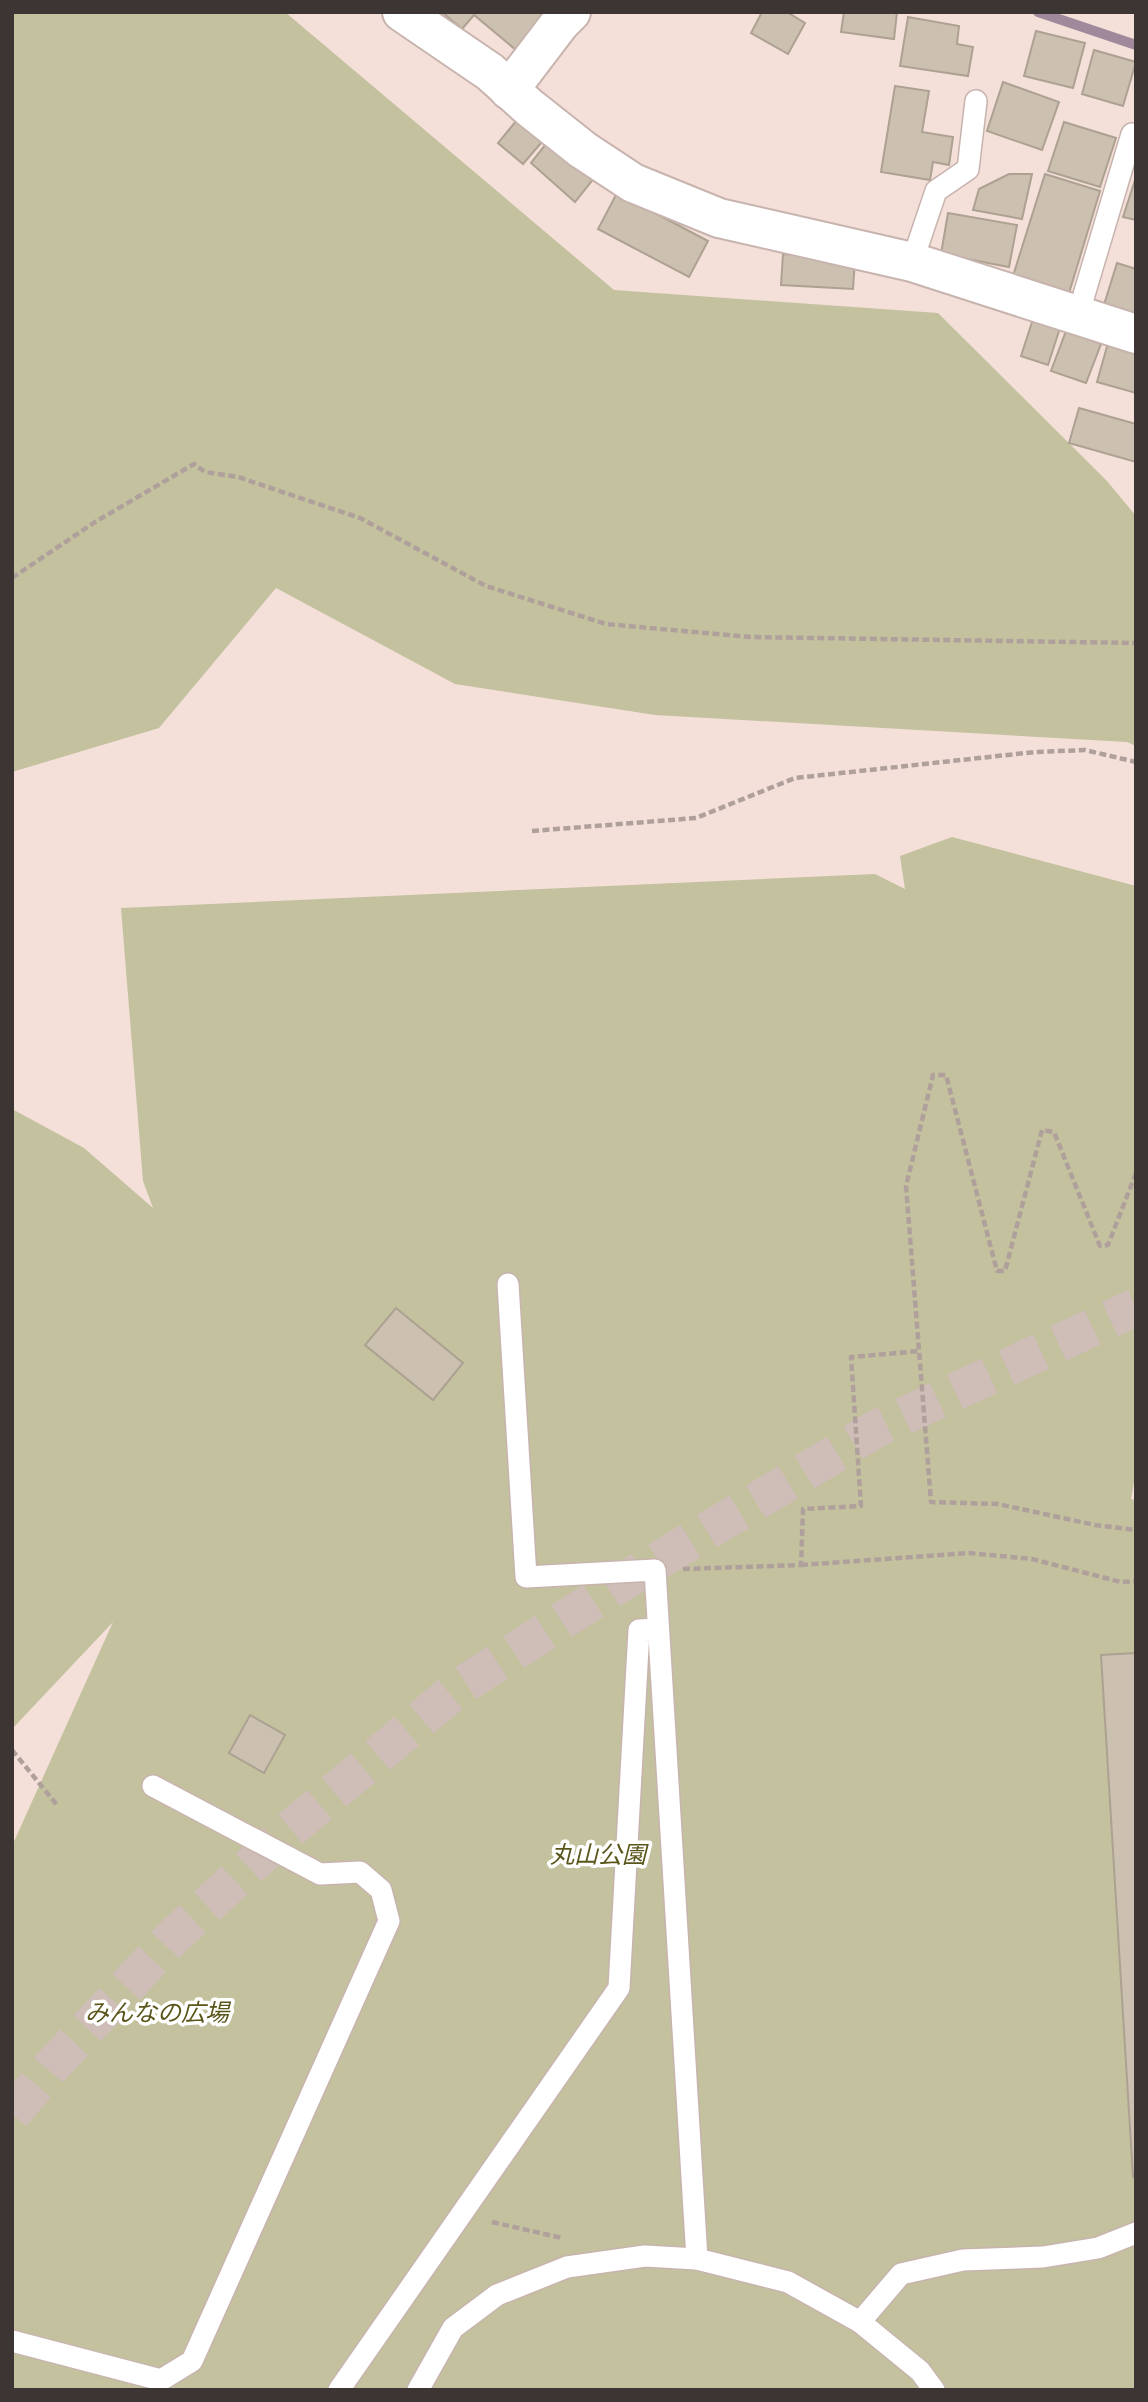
<svg xmlns="http://www.w3.org/2000/svg" width="1148" height="2402" font-family="'Playfair Display','Noto Sans JP',serif">
<style>
.green{fill:#c3c19e}
.lines{fill:none;stroke-linecap:round;stroke-linejoin:round}
.stream{stroke:#a0899b;stroke-width:10}
.building{fill:#ccc0b1;stroke:#ada192;stroke-width:2}
.highway-tunnel{stroke:#cfbdb8;stroke-width:38;stroke-dasharray:38 19;stroke-linecap:butt}
.lane-casing{stroke:#c8b4ae;stroke-width:24}
.street-casing{stroke:#c8b4ae;stroke-width:42}
.path{stroke:#b0a09c;stroke-width:4.5;stroke-dasharray:7 3.5;stroke-linecap:butt}
.lane{stroke:#fff;stroke-width:21}
.street{stroke:#fff;stroke-width:38}
.labels{text-anchor:middle;dominant-baseline:central;stroke-width:7;stroke-linejoin:round;paint-order:stroke}
.park-label{font-size:24px;font-style:italic;fill:#5a561b;stroke:#fff}
</style>
<rect width="100%" height="100%" fill="#f4dfd9"/>
<!-- green -->
<g class="green">
<polygon points="12,12 285,12 614,290 938,313 1107,481 1136,516 1136,746 1127,742 655,715 455,684 276,588 159,728 12,772"/>
<polygon points="952,837 1136,886 1136,1482 1134,1482 1131,1499 1136,1500 1136,2390 12,2390 12,1846 113,1622 12,1729 12,1109 84,1148 153,1208 143,1181 121,908 875,874 905,889 900,856"/>
</g>
<g class="lines">
<!-- stream -->
<polyline class="stream" points="1038,12 1136,45"/>
</g>
<!-- building -->
<g class="building">
<polygon points="442,12 548,12 516,50 474,15 462,29"/>
<polygon points="762,12 787,12 805,23 788,54 751,33"/>
<polygon points="844,12 897,12 894,39 841,32"/>
<polygon points="908,17 959,26 957,44 973,47 968,76 900,66"/>
<polygon points="1036,31 1085,43 1073,88 1024,76"/>
<polygon points="1094,50 1136,62 1123,106 1082,94"/>
<polygon points="1003,82 1059,102 1042,150 987,131"/>
<polygon points="895,86 929,91 922,132 953,137 949,165 933,162 930,180 881,172"/>
<polygon points="521,115 546,137 523,164 498,143"/>
<polygon points="1064,122 1116,138 1100,187 1048,171"/>
<polygon points="550,139 594,178 575,202 531,163"/>
<polygon points="1009,174 1032,174 1022,219 973,210 979,189"/>
<polygon points="1045,174 1100,191 1069,293 1013,276"/>
<polygon points="1135,180 1136,180 1136,220 1123,217"/>
<polygon points="617,193 708,241 689,277 598,229"/>
<polygon points="948,213 1017,225 1009,267 941,254"/>
<polygon points="783,254 855,259 853,289 781,285"/>
<polygon points="1117,263 1136,269 1136,318 1103,308"/>
<polygon points="1033,319 1060,328 1048,365 1021,356"/>
<polygon points="1066,331 1101,344 1086,383 1051,371"/>
<polygon points="1108,343 1136,351 1136,393 1097,382"/>
<polygon points="1079,408 1136,424 1136,462 1069,443"/>
<polygon points="396,1308 463,1363 433,1400 365,1345"/>
<polygon points="1136,1653 1136,2176 1133,2177 1101,1655"/>
<polygon points="250,1715 285,1735 264,1773 229,1753"/>
</g>
<g class="lines">
<!-- highway-tunnel -->
<polyline class="highway-tunnel" points="12,2114 51,2067 173,1937 288,1831 458,1688 613,1588 876,1429 1136,1307"/>
<defs>
<g id="lane">
<polyline points="912,262 936,191 968,169 976,101"/>
<polyline points="1078,315 1132,134"/>
<polyline points="508,1284 526,1577 655,1570 697,2259 788,2282 860,2322"/>
<polyline points="12,2341 161,2380 192,2361 389,1921 381,1890 360,1872 320,1874 153,1786"/>
<polyline points="339,2390 619,1988 639,1630 658,1629"/>
<polyline points="418,2390 453,2328 497,2295 567,2267 645,2256 697,2259"/>
<polyline points="934,2390 920,2371 860,2322 901,2274 963,2260 1043,2257 1098,2248 1136,2233"/>
</g>
<g id="street">
<polyline points="402,12 490,72 530,108 583,150 633,183 719,218 912,262 1136,334"/>
<polyline points="509,90 560,23 571,12"/>
</g>
</defs>
<!-- lane casing -->
<use href="#lane" class="lane-casing"/>
<!-- street casing -->
<use href="#street" class="street-casing"/>
<!-- path -->
<g class="path">
<polyline points="12,578 95,522 194,464 205,472 238,477 360,518 486,586 606,624 750,637 1136,643"/>
<polyline points="532,831 696,818 795,778 1035,752 1085,750 1136,762"/>
<polyline points="1136,1173 1108,1245 1100,1246 1054,1132 1042,1130 1005,1271 997,1271 946,1075 933,1075 906,1186 931,1502 998,1504 1095,1525 1136,1530"/>
<polyline points="801,1565 969,1553 1032,1559 1121,1582 1136,1581"/>
<polyline points="683,1569 801,1565 803,1509 861,1506 851,1357 920,1351"/>
<polyline points="12,1750 57,1805"/>
<polyline points="492,2222 562,2238"/>
</g>
<!-- lane -->
<use href="#lane" class="lane"/>
<!-- street -->
<use href="#street" class="street"/>
</g>
<g class="labels">
<!-- park labels -->
<g class="park-label">
<text x="598" y="1853">丸山公園</text>
<text x="157" y="2011">みんなの広場</text>
</g>
</g>
<!-- border -->
<rect width="1148" height="2402" fill="none" stroke="#3d3533" stroke-width="28"/>
</svg>
